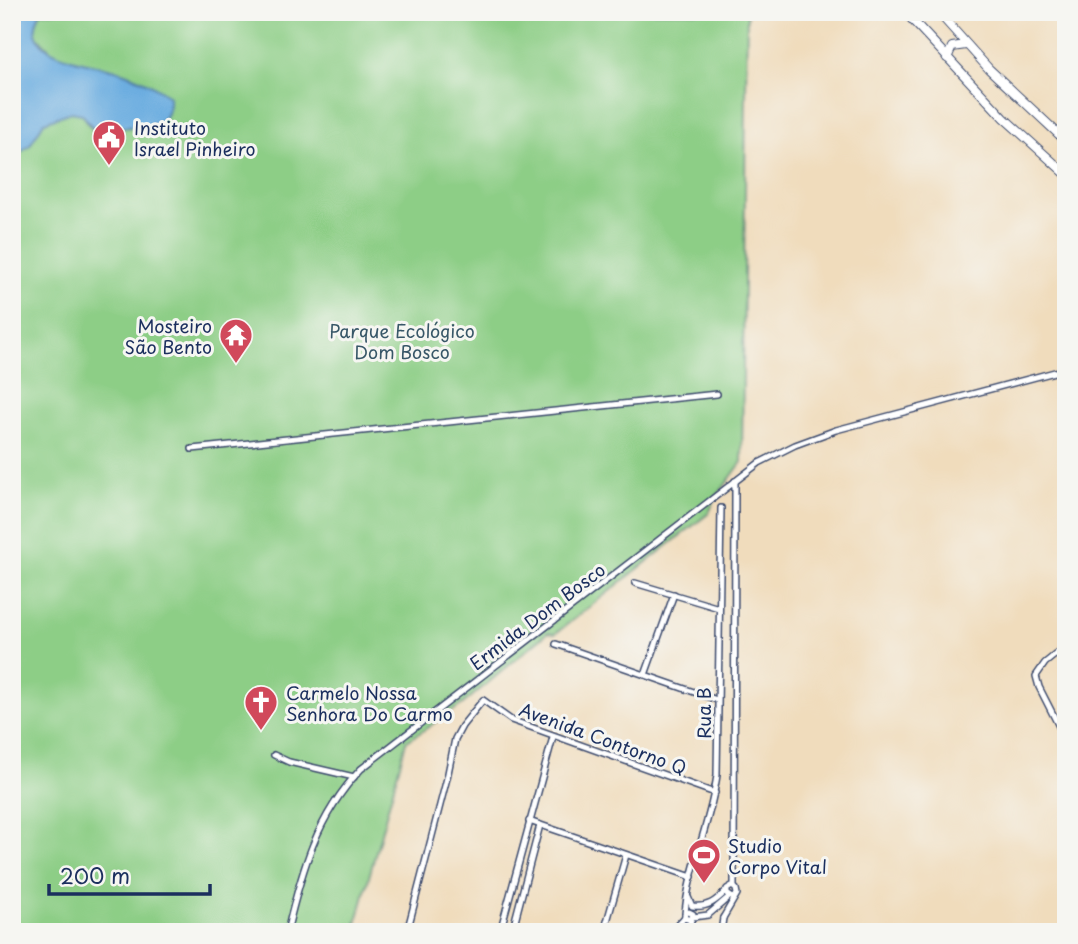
<svg xmlns="http://www.w3.org/2000/svg" width="1078" height="944" font-family="'Playpen Sans',sans-serif">
<style>
.green{fill:#8dce86;stroke:#547e72;stroke-width:2}
.water{fill:#6cade0;stroke:#446e9f;stroke-width:2}
.lines{fill:none;stroke-linecap:round;stroke-linejoin:round}
.street-casing{stroke:#3b496c;stroke-width:8}
.primary-casing{stroke:#3b496c;stroke-width:10}
.street{stroke:#fff;stroke-width:5}
.primary{stroke:#fff;stroke-width:8}
.labels{text-anchor:middle;dominant-baseline:central;stroke-width:6;stroke-linejoin:round;paint-order:stroke}
.poi-label{font-size:18px;fill:#1b2f5e;stroke:#f6f6f2;text-anchor:start}
.park-label{font-size:18px;fill:#385768;stroke:#f6f6f2}
.street-label{font-size:18px;fill:#1b2f5e;stroke:#f6f6f2}
</style>
<rect width="100%" height="100%" fill="#f6f6f2"/>
<filter id="ink" filterUnits="userSpaceOnUse"><feTurbulence type="fractalNoise" baseFrequency=".0143" numOctaves="2"/><feDisplacementMap in="SourceGraphic" scale="14" xChannelSelector="R" yChannelSelector="G"/><feConvolveMatrix kernelMatrix="1 2 1 2 8 2 1 2 1" color-interpolation-filters="sRGB"/></filter>
<filter id="wash" filterUnits="userSpaceOnUse"><feTurbulence type="fractalNoise" baseFrequency=".00686" numOctaves="4" result="noise"/><feDisplacementMap in="SourceGraphic" scale="28" xChannelSelector="R" yChannelSelector="G"/><feGaussianBlur stdDeviation="1.57" result="paint"/><feColorMatrix in="noise" values="0 0 0 0 0 0 0 0 0 0 0 0 0 0 0 0 0 1.4 0 .05"/><feComposite in="paint" operator="in"/></filter>
<g filter="url(#wash)">
<rect width="100%" height="100%" fill="#f0dcbc"/>
<!-- green -->
<path class="green" d="M41,12H747L742,462L715,499L709,513L555,634L548,632L463,704L406,742L354,932H12V159L30,145L44,122L72,111L82,114L91,128L102,133C120,125 141,129 160,122L120,71L64,58L51,51L35,34L34,28Z"/>
<!-- water -->
<path class="water" d="M12,12H41C14,58 96,62 122,72C139,78 156,85 169,97C171,135 138,124 113,128C107,129 103,132 97,133L82,114L71,112L44,122L30,145L12,159Z"/>
</g>
<g filter="url(#ink)">
<g class="lines">
<defs>
<g id="street">
<polyline points="192,449 717,394"/>
<polyline points="635,583 719,608"/>
<polyline points="556,644 717,700"/>
<polyline points="1066,646 1045,663 1036,676 1039,687 1066,740"/>
<polyline points="645,675 674,594"/>
<polyline points="274,755 289,762 354,777"/>
<polyline points="529,821 692,877"/>
<polyline points="734,887 735,481"/>
<path d="M688,897L692,906C708,908 716,901 726,891"/>
<path d="M685,914C688,870 711,822 717,775L721,508"/>
<polyline points="693,917 708,915 729,897"/>
<polyline points="723,918 737,894 736,889 732,886 727,889 727,894 733,898"/>
<path d="M287,932C302,870 316,817 361,769L759,463L795,445L836,430L1066,369"/>
<polyline points="407,932 447,778 455,739 462,726 483,700 511,720 715,793"/>
<polyline points="500,932 553,737"/>
<polyline points="512,932 540,825"/>
<polyline points="604,932 626,855"/>
<polyline points="671,932 684,918 686,913 689,912 693,914 691,920 684,918"/>
<polyline points="688,932 691,920"/>
<polyline points="721,932 723,918"/>
</g>
<g id="primary">
<polyline points="905,12 1004,118 1066,174"/>
<polyline points="938,12 989,69 1066,141"/>
<polyline points="947,58 952,47 966,45"/>
</g>
</defs>
<!-- street casing -->
<use href="#street" class="street-casing"/>
<!-- primary casing -->
<use href="#primary" class="primary-casing"/>
<!-- street -->
<use href="#street" class="street"/>
<!-- primary -->
<use href="#primary" class="primary"/>
</g>
</g>
<!-- icons -->
<defs>
<symbol id="civic-pin" viewBox="-11 -11 22 30"><path d="M0 17L-7.5 6A9.5 9.5 0 1 1 7.5 6Z" fill="#d1495b" stroke="#f6f6f2"/><path d="M-.6-6.5H3V-4.5H.6V-3L4-1V1h2V6H-6V1h2V-1L-.6-3ZM-1.2 2.5V6h2.4V2.5Z" fill="#fff"/></symbol>
<symbol id="temple-pin" viewBox="-11 -11 22 30"><path d="M0 17L-7.5 6A9.5 9.5 0 1 1 7.5 6Z" fill="#d1495b" stroke="#f6f6f2"/><path d="M0-6L5-2H3V0L6.5 2.5H4V6H1.5V3h-3V6H-4V2.5H-6.5L-3 0V-2H-5Z" fill="#fff"/></symbol>
<symbol id="church-pin" viewBox="-11 -11 22 30"><path d="M0 17L-7.5 6A9.5 9.5 0 1 1 7.5 6Z" fill="#d1495b" stroke="#f6f6f2"/><path d="M-1.2-6h2.4v3.5h3.3v2.4h-3.3V6h-2.4V-.1h-3.3v-2.4h3.3Z" fill="#fff"/></symbol>
<symbol id="stadium-pin" viewBox="-11 -11 22 30"><path d="M0 17L-7.5 6A9.5 9.5 0 1 1 7.5 6Z" fill="#d1495b" stroke="#f6f6f2"/><path d="M0-5a6.5 5 0 1 0 0 10a6.5 5 0 1 0 0-10ZM-3.5-1.8h7v3.6h-7Z" fill="#fff"/></symbol>
</defs>
<g fill-rule="evenodd">
<use href="#civic-pin" x="90" y="118" width="38" height="52"/>
<use href="#temple-pin" x="217" y="316" width="38" height="52"/>
<use href="#church-pin" x="242" y="683" width="38" height="52"/>
<use href="#stadium-pin" x="685" y="836" width="38" height="52"/>
</g>
<g class="labels">
<!-- poi labels -->
<g class="poi-label">
<text x="134" y="127">Instituto<tspan x="134" dy="21">Israel Pinheiro</tspan></text>
<text x="212" y="325" text-anchor="end">Mosteiro<tspan x="212" dy="21">São Bento</tspan></text>
<text x="286" y="692">Carmelo Nossa<tspan x="286" dy="21">Senhora Do Carmo</tspan></text>
<text x="728" y="845">Studio<tspan x="728" dy="21">Corpo Vital</tspan></text>
</g>
<!-- park labels -->
<g class="park-label">
<text x="402" y="330">Parque Ecológico<tspan x="402" dy="21">Dom Bosco</tspan></text>
</g>
<!-- street labels -->
<g class="street-label">
<text transform="translate(537 616) rotate(-37)">Ermida Dom Bosco</text>
<text transform="translate(703 713) rotate(-90)">Rua B</text>
<text transform="translate(603 738) rotate(20)">Avenida Contorno Q</text>
</g>
</g>
<!-- margin -->
<rect width="1078" height="944" fill="none" stroke="#f6f6f2" stroke-width="42"/>
<!-- scale -->
<path d="M49 884v10h161v-10" fill="none" stroke="#1b2f5e" stroke-width="3.5"/>
<text x="60" y="884" font-size="21" fill="#1b2f5e" stroke="#f6f6f2" stroke-width="5" paint-order="stroke">200 m</text>
</svg>
